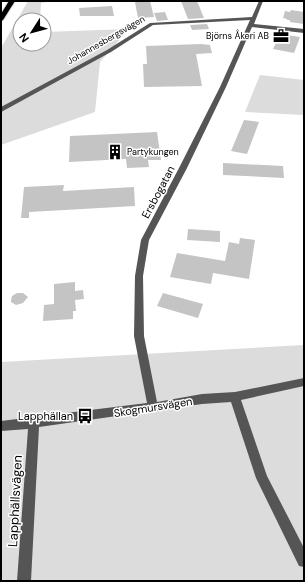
<svg xmlns="http://www.w3.org/2000/svg" width="305" height="582" font-family="'DM Sans',sans-serif">
<style>
.green{fill:#dcdcdc}
.building{fill:#c4c4c4}
.lines{fill:none;stroke-linecap:round;stroke-linejoin:round}
.highway-casing{stroke:#dbdbdb;stroke-width:2}
.minor{fill:#555;fill-rule:evenodd}
.highway{fill:#000;fill-rule:evenodd}
.labels{text-anchor:middle;dominant-baseline:central;stroke-width:3;stroke-linejoin:round;paint-order:stroke}
.far-poi-label{font-size:9px;fill:#000;stroke:#fff;text-anchor:end}
.far-street-label{font-size:9px;fill:#000;stroke:#fff}
.street-label{font-size:11px;fill:#000;stroke:#fff}
.poi-label{font-size:11px;fill:#000;stroke:#fff;text-anchor:end}
.near-street-label{font-size:13px;fill:#000;stroke:#fff}
</style>
<rect width="100%" height="100%" fill="#fff"/>
<!-- green -->
<g class="green">
<polygon points="28,1 53,1 41,3 40,20 20,20 20,44 44,44 44,32 129,29 100,62 95,112 1,145 1,48"/>
<polygon points="260,75 304,80 304,115 245,112"/>
<polygon points="304,345 304,581 1,581 1,362"/>
</g>
<!-- building -->
<g class="building">
<polygon points="150,1 154,17 138,18 135,2"/>
<polygon points="181,1 197,1 204,18 188,19"/>
<polygon points="112,6 114,16 80,16 79,8"/>
<polygon points="291,10 304,12 304,24 290,22 290,20 287,20 287,19 283,18 285,11 290,12"/>
<polygon points="165,12 168,20 157,21 154,13"/>
<polygon points="207,24 209,29 192,30 190,25"/>
<polygon points="280,34 300,37 294,53 273,49"/>
<polygon points="201,44 210,45 212,53 196,54 202,86 144,87 143,64 147,64 146,46"/>
<polygon points="244,120 259,122 247,154 231,151"/>
<polygon points="157,132 161,160 148,160 149,167 127,168 126,159 69,162 70,136"/>
<polygon points="223,163 283,166 284,178 223,175"/>
<polygon points="64,185 63,191 134,187 135,206 29,212 29,218 21,218 24,187"/>
<polygon points="188,229 220,231 220,242 187,240"/>
<polygon points="240,238 255,240 249,279 213,273 211,284 170,277 177,253 225,261 229,242 239,244"/>
<polygon points="75,282 75,291 83,290 84,299 75,300 76,311 73,311 73,319 43,321 44,305 54,304 54,284"/>
<polygon points="17,293 23,293 28,297 23,303 16,305 11,302 11,300 12,296"/>
<polygon points="163,293 203,304 198,318 157,306"/>
</g>
<g class="lines">
<defs>
<polygon id="highway" points="9,1 15,1 3,20 1,21 1,14"/>
</defs>
<!-- highway casing -->
<use href="#highway" class="highway-casing"/>
<!-- minor -->
<polygon class="minor" points="259,1 263,1 254,24 304,29 304,33 252,27 226,87 187,168 149,240 143,276 144,336 157,402 202,394 235,392 304,378 304,386 241,400 267,476 304,548 304,567 299,566 256,478 231,402 202,404 39,427 31,581 17,581 28,429 1,431 1,421 147,403 134,336 135,276 141,240 179,168 220,87 250,20 153,25 111,52 3,111 1,112 1,107 107,50 150,23 252,17"/>
<!-- highway -->
<use href="#highway" class="highway"/>
</g>
<!-- icons -->
<defs>
<symbol id="office-bare" viewBox="-9 -9 18 18"><path d="M-6-3h4V-5.5h4V-3h4V5H-6ZM-1-4.5V-3h2v-1.5ZM-6 0V1H6V0Z" fill="#000" stroke="#fff" stroke-width="2.5" paint-order="stroke"/></symbol>
<symbol id="building-bare" viewBox="-9 -9 18 18"><path d="M-4-6H4V6H1V3H-1V6H-4ZM-2.5-4.3h1.7v1.8h-1.7ZM.8-4.3h1.7v1.8H.8ZM-2.5-1h1.7V.8h-1.7ZM.8-1h1.7V.8H.8Z" fill="#000" stroke="#fff" stroke-width="2.5" paint-order="stroke"/></symbol>
<symbol id="bus-bare" viewBox="-9 -9 18 18"><path d="M-5-6H5V4H4V6H2V4H-2V6H-4V4H-5ZM-3.5-4V0h7V-4ZM-3.5 1.2v1.5H-2V1.2ZM2 1.2v1.5H3.5V1.2Z" fill="#000" stroke="#fff" stroke-width="2.5" paint-order="stroke"/></symbol>
</defs>
<g fill-rule="evenodd">
<use href="#office-bare" x="270" y="25" width="22" height="22"/>
<use href="#building-bare" x="104" y="141" width="22" height="22"/>
<use href="#bus-bare" x="74" y="405" width="22" height="22"/>
</g>
<g class="labels">
<!-- far-poi labels -->
<g class="far-poi-label">
<text x="269" y="36">Björns Åkeri AB</text>
<text x="127" y="152" text-anchor="start">Partykungen</text>
</g>
<!-- far-street labels -->
<g class="far-street-label">
<text transform="translate(106 40) rotate(-30)">Johannesbergsvägen</text>
</g>
<!-- street labels -->
<g class="street-label">
<text transform="translate(158 192) rotate(-62)">Ersbogatan</text>
<text transform="translate(153 407) rotate(-9)">Skogmursvägen</text>
</g>
<!-- poi labels -->
<g class="poi-label">
<text x="73" y="416">Lapphällan</text>
</g>
<!-- near-street labels -->
<g class="near-street-label">
<text transform="translate(15 501) rotate(-87)">Lapphällsvägen</text>
</g>
</g>
<!-- border -->
<rect width="305" height="582" fill="none" stroke="#000000" stroke-width="4"/>
<!-- north arrow -->
<g transform="translate(32 32) rotate(234)"><circle r="19" fill="#ffffff" stroke="#999999"/>
<path d="M0-3L7 15L0 10L-7 15Z" fill="#000000"/>
<text y="-6" font-size="11" font-weight="bold" text-anchor="middle" fill="#000000">N</text>
</g>
</svg>
